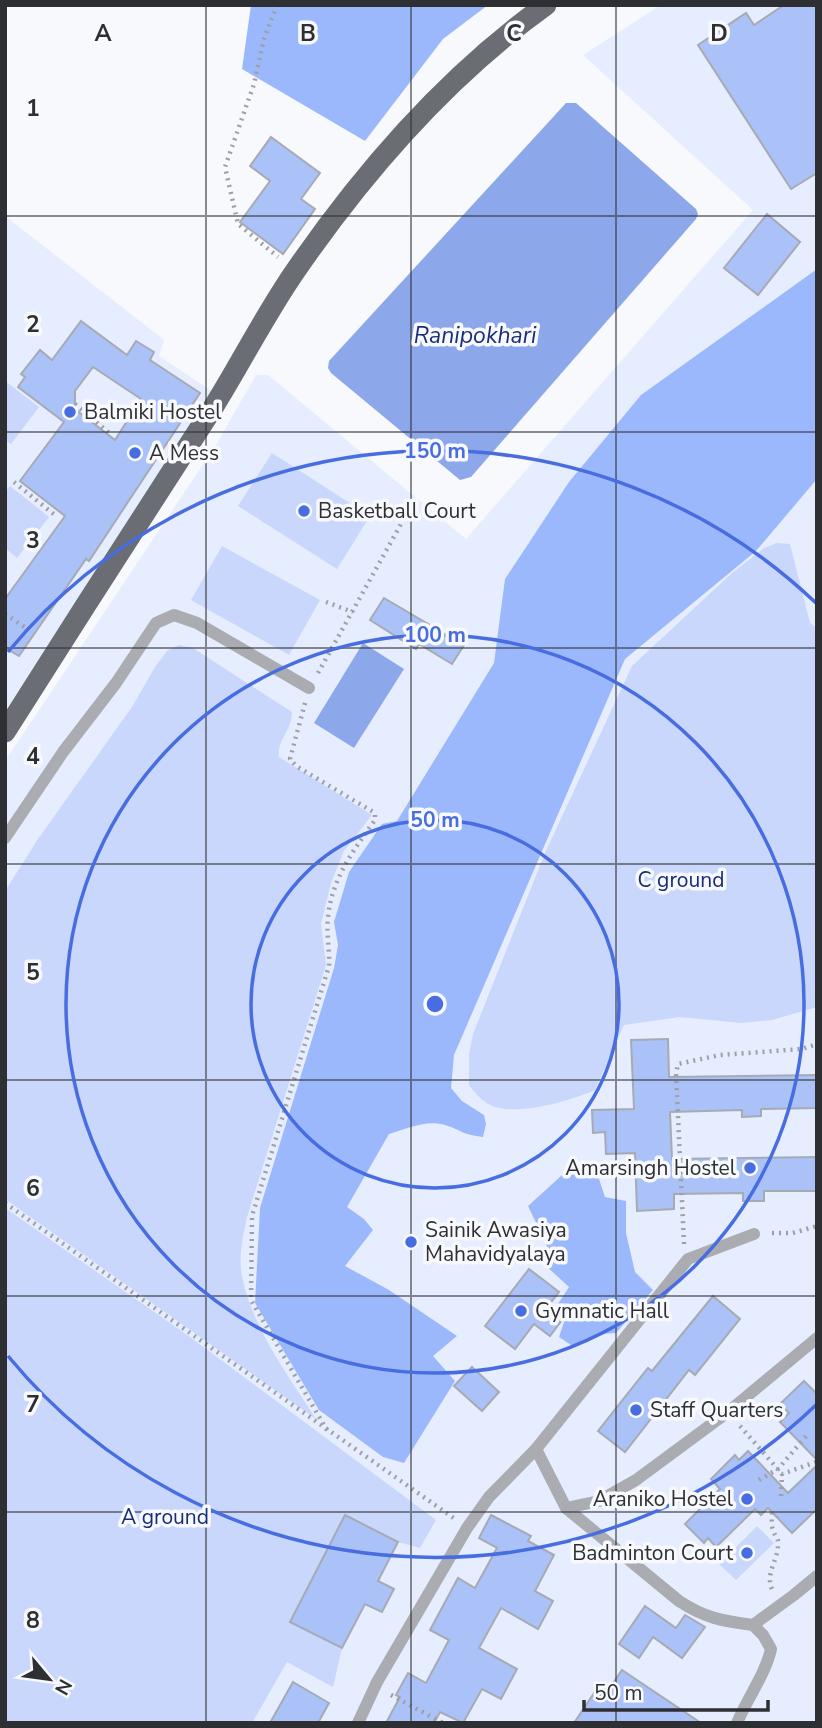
<svg xmlns="http://www.w3.org/2000/svg" width="822" height="1728" font-family="'Nunito Sans',sans-serif">
<style>
.built{fill:#e6edfe}
.green{fill:#c8d7fb}
.forest{fill:#9cb8fc}
.water{fill:#8ca7ea}
.building{fill:#abc2f9;stroke:#a6aab3;stroke-width:2;fill-rule:evenodd}
.lines{fill:none;stroke-linecap:round;stroke-linejoin:round}
.path{stroke:#9fa0a4;stroke-width:4.5;stroke-dasharray:2 5;stroke-linecap:butt}
.lane{stroke:#abacb1;stroke-width:12}
.primary{stroke:#6a6d74;stroke-width:21}
.grid{fill:none;stroke:#2e2f33;stroke-width:2;stroke-opacity:0.55}
.ring{fill:none;stroke:#486de0;stroke-width:3.5}
.poi-dot{fill:#486de0;stroke:#f8f9fd;stroke-width:2.5}
.labels{text-anchor:middle;dominant-baseline:central;stroke-width:7;stroke-linejoin:round;paint-order:stroke}
.poi-label{font-size:21px;fill:#2e2f33;stroke:#f8f9fd;text-anchor:start}
.park-label{font-size:21px;fill:#182d7a;stroke:#f8f9fd}
.water-label{font-size:23px;font-style:italic;fill:#1a2f7b;stroke:#f8f9fd}
.grid-label{font-size:23px;text-anchor:middle;font-weight:bold;fill:#2e2f33;stroke:#f8f9fd;stroke-width:7;stroke-linejoin:round;paint-order:stroke}
.centre{fill:#486de0;stroke:#f8f9fd;stroke-width:3.5}
.ring-label{font-size:21px;text-anchor:middle;font-weight:bold;fill:#486de0;stroke:#f8f9fd;stroke-width:7;stroke-linejoin:round;paint-order:stroke}
</style>
<rect width="100%" height="100%" fill="#f8f9fd"/>
<!-- built -->
<g class="built">
<polygon points="661,5 817,5 817,1723 5,1723 5,761 216,445 256,375 268,375 466,539 753,210 583,55"/>
<polygon points="5,216 164,340 159,356 213,392 5,711"/>
</g>
<!-- green -->
<g class="green">
<polygon points="5,381 39,407 11,444 5,440"/>
<polygon points="272,453 370,516 337,569 238,506"/>
<polygon points="10,486 49,517 17,558 5,548 5,492"/>
<path d="M777,543L790,544L810,623L817,628V1007L772,1020L741,1023L680,1017L624,1025L595,1090C569,1101 514,1118 488,1104C480,1099 474,1092 469,1085V1055L473,1034L545,853L632,666L731,574L764,548Z"/>
<polygon points="222,546 320,600 289,655 191,600"/>
<path d="M179,645L193,648L292,712C292,730 277,740 279,757L372,815L344,851L331,883L321,924L326,965L247,1217C243,1236 238,1257 242,1276C252,1328 288,1375 316,1419L5,1199V891L38,839L132,707L155,667L167,651Z"/>
<polygon points="5,1208 190,1337 436,1520 420,1548 398,1542 345,1516 291,1621 342,1648 333,1687 287,1662 252,1723 5,1723"/>
<polygon points="757,1526 774,1543 736,1580 719,1564"/>
</g>
<!-- forest -->
<g class="forest">
<polygon points="251,5 488,5 443,39 365,141 242,69"/>
<path d="M817,269V479L756,551L625,659L454,1055L451,1088L462,1101L484,1115L486,1124L483,1137C463,1135 461,1130 445,1125C427,1119 405,1129 389,1134L347,1207L364,1219L373,1230L345,1266L389,1290L457,1336L433,1356L455,1381L404,1463L383,1457L319,1410L255,1303L260,1208L334,968L338,945L334,922L349,872L382,824L397,821L494,663L505,579L569,482L641,395Z"/>
<polygon points="571,1167 597,1173 605,1197 626,1201 626,1233 635,1272 653,1290 616,1333 600,1334 574,1347 559,1337 564,1322 558,1304 569,1287 534,1255 547,1246 528,1206"/>
</g>
<!-- water -->
<g class="water">
<polygon points="566,103 576,103 696,209 698,214 696,219 471,477 460,480 331,373 328,368 329,361"/>
<polygon points="363,643 404,669 354,748 314,723"/>
</g>
<!-- building -->
<g class="building">
<polygon points="784,5 817,5 817,173 791,189 698,45 746,13 754,25"/>
<polygon points="271,137 320,173 301,199 315,209 283,254 240,222 270,181 250,166"/>
<polygon points="767,214 800,242 758,295 724,268"/>
<path d="M81,321L127,355L136,341L154,352L150,360L200,393L89,561L86,559L19,656L5,648V599L65,516L20,481L64,422L18,387L25,377L21,374L40,350L52,360ZM93,367L141,399L115,440L75,409V391Z"/>
<polygon points="384,598 464,645 452,664 419,644 416,649 370,620"/>
<polygon points="668,1039 669,1077 817,1075 817,1108 761,1109 761,1116 742,1117 742,1110 670,1112 672,1159 817,1157 817,1191 764,1191 764,1201 743,1201 743,1193 674,1194 674,1209 637,1211 635,1153 606,1154 605,1132 593,1133 592,1110 634,1109 631,1040"/>
<polygon points="529,1269 559,1292 546,1309 562,1320 550,1336 534,1324 515,1349 485,1326"/>
<polygon points="713,1296 740,1319 695,1375 689,1370 625,1452 598,1431 648,1368 652,1371"/>
<polygon points="472,1367 499,1392 482,1411 454,1386"/>
<polygon points="804,1381 817,1394 817,1460 780,1422 789,1413 780,1404"/>
<polygon points="748,1451 788,1493 817,1465 817,1509 792,1533 768,1508 761,1515 755,1509 716,1547 708,1538 704,1543 685,1524 720,1489 711,1479 735,1455 739,1460"/>
<polygon points="345,1515 398,1542 378,1581 394,1589 382,1612 365,1604 342,1648 290,1622"/>
<polygon points="491,1515 531,1536 528,1541 554,1555 535,1591 553,1601 538,1629 501,1608 479,1648 517,1669 501,1699 482,1689 463,1723 440,1712 434,1723 386,1723 400,1697 396,1695 408,1673 426,1683 449,1640 430,1630 458,1578 475,1588 497,1548 479,1538"/>
<polygon points="645,1606 676,1628 685,1615 705,1627 682,1658 653,1637 639,1658 619,1644"/>
<polygon points="622,1670 701,1723 574,1723 600,1684 609,1689"/>
<polygon points="293,1682 329,1703 318,1723 270,1723"/>
</g>
<g class="lines">
<!-- path -->
<g class="path">
<polyline points="277,5 264,39 254,84 225,167 238,224 278,257"/>
<polyline points="75,404 109,433"/>
<polyline points="14,482 56,516"/>
<polyline points="326,602 353,612"/>
<polyline points="5,614 26,628"/>
<polyline points="318,673 401,524"/>
<path d="M305,703L290,759L296,766L375,813V820C353,851 332,878 328,917C326,932 330,950 329,966L252,1216L251,1300L328,1432"/>
<polyline points="5,1203 455,1519"/>
<polyline points="772,1233 793,1233 817,1226"/>
<polyline points="684,1244 676,1074 678,1064 720,1055 802,1049 817,1044"/>
<polyline points="740,1426 782,1474 816,1462"/>
<polyline points="759,1480 778,1469 808,1434"/>
<polyline points="781,1496 782,1474"/>
<path d="M772,1589C765,1574 778,1560 778,1545C779,1538 775,1537 773,1530C771,1525 772,1518 772,1513"/>
<polyline points="391,1695 443,1723"/>
</g>
<!-- lane -->
<g class="lane">
<polyline points="5,838 63,752 116,683 156,623 174,615 197,623 309,688"/>
<polyline points="536,1449 688,1259 754,1234"/>
<polyline points="566,1508 599,1501 636,1480 728,1412 817,1338"/>
<path d="M358,1723L377,1682L467,1528L489,1497L536,1449L566,1508L679,1601C705,1618 722,1621 753,1625L794,1595L817,1576"/>
<path d="M737,1723C747,1699 766,1673 771,1649L763,1635L753,1625"/>
</g>
<!-- primary -->
<path class="primary" d="M5,732C74,623 144,514 214,406C242,361 266,313 296,270C365,170 447,76 546,5"/>
</g>
<!-- grid -->
<path class="grid" d="M206,5V1723M411,5V1723M616,5V1723M5,216H817M5,432H817M5,648H817M5,864H817M5,1080H817M5,1296H817M5,1512H817"/>
<!-- distance rings -->
<g class="ring">
<circle cx="435" cy="1004" r="184"/>
<circle cx="435" cy="1004" r="369"/>
<path d="M816 1405A553 553 0 0 1 8 1356M8 652A553 553 0 0 1 816 603"/>
</g>
<!-- markers -->
<g class="poi-dot">
<circle cx="70" cy="412" r="7"/>
<circle cx="135" cy="453" r="7"/>
<circle cx="304" cy="511" r="7"/>
<circle cx="750" cy="1168" r="7"/>
<circle cx="411" cy="1242" r="7"/>
<circle cx="521" cy="1311" r="7"/>
<circle cx="636" cy="1410" r="7"/>
<circle cx="747" cy="1499" r="7"/>
<circle cx="747" cy="1553" r="7"/>
</g>
<g class="labels">
<!-- poi labels -->
<g class="poi-label">
<text x="84" y="412">Balmiki Hostel</text>
<text x="149" y="453">A Mess</text>
<text x="318" y="511">Basketball Court</text>
<text x="736" y="1168" text-anchor="end">Amarsingh Hostel</text>
<text x="425" y="1230">Sainik Awasiya<tspan x="425" dy="24">Mahavidyalaya</tspan></text>
<text x="535" y="1311">Gymnatic Hall</text>
<text x="650" y="1410">Staff Quarters</text>
<text x="733" y="1499" text-anchor="end">Araniko Hostel</text>
<text x="733" y="1553" text-anchor="end">Badminton Court</text>
</g>
<!-- park labels -->
<g class="park-label">
<text x="681" y="880">C ground</text>
<text x="165" y="1517">A ground</text>
</g>
<!-- water labels -->
<g class="water-label">
<text x="475" y="335">Ranipokhari</text>
</g>
</g>
<g class="grid-label">
<text x="103" y="41">A</text>
<text x="308" y="41">B</text>
<text x="514" y="41">C</text>
<text x="719" y="41">D</text>
<text x="33" y="116">1</text>
<text x="33" y="332">2</text>
<text x="33" y="548">3</text>
<text x="33" y="764">4</text>
<text x="33" y="980">5</text>
<text x="33" y="1196">6</text>
<text x="33" y="1412">7</text>
<text x="33" y="1628">8</text>
</g>
<circle cx="435" cy="1004" r="10" class="centre"/>
<g class="ring-label">
<text x="435" y="458">150 m</text>
<text x="435" y="642">100 m</text>
<text x="435" y="827">50 m</text>
</g>
<!-- border -->
<rect width="822" height="1728" fill="none" stroke="#2e2f33" stroke-width="14"/>
<!-- north arrow -->
<g transform="translate(49 1679) rotate(119)" stroke="#f8f9fd" stroke-width="5" paint-order="stroke">
<path d="M0-5L12 26L0 18L-12 26Z" fill="#2e2f33"/>
<text y="-10" font-size="19" font-weight="bold" text-anchor="middle" fill="#2e2f33">N</text>
</g>
<!-- scale -->
<path d="M584 1700v10h184v-10" fill="none" stroke="#2e2f33" stroke-width="3.5"/>
<text x="594" y="1700" font-size="21" fill="#2e2f33" stroke="#f8f9fd" stroke-width="5" paint-order="stroke">50 m</text>
</svg>
